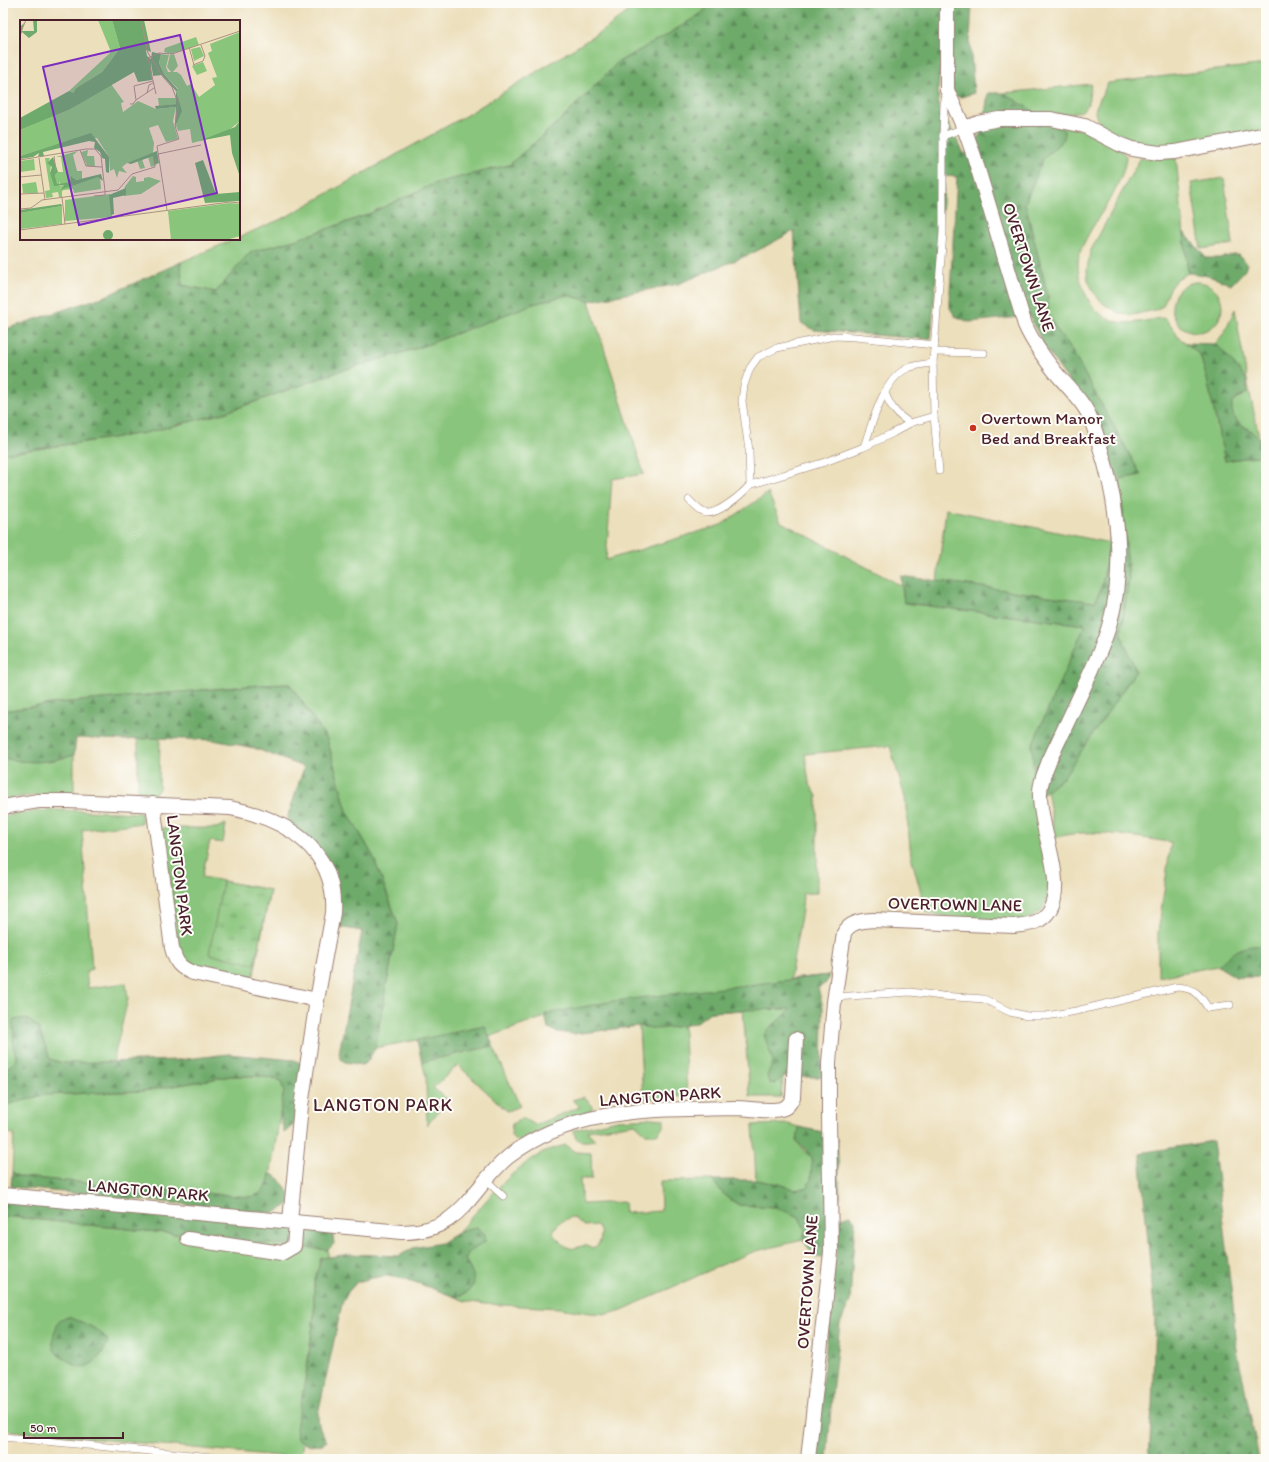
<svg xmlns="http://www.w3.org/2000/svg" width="1269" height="1462" font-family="Itim,sans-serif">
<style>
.grass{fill:#89c57b;stroke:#6a7253;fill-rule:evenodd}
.forest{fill:url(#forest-firs);stroke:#5c644b}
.park{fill:url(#park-tufts);stroke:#6a7253}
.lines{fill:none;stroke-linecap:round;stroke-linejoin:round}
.service-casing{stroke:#9b7f74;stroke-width:8}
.minor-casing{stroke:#9b7f74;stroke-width:16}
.service{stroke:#fff;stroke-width:7}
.minor{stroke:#fff;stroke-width:14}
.poi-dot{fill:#c8321e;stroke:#fdfcf7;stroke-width:1.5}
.labels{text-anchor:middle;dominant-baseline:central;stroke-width:4;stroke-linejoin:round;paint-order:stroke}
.street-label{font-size:17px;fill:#4a1f2b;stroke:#fdfcf7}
.poi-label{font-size:17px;fill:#4a1f2b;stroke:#fdfcf7;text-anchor:start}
.neighbourhood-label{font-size:18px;letter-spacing:1px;fill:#4a1f2b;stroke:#fdfcf7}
.inset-road{fill:none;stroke:#ab9282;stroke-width:1}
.view{fill:#7b2cbf;fill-opacity:0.15;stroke:#7b2cbf;stroke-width:2}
.inset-edge{fill:none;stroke:#4a1f2b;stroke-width:2}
</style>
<defs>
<pattern id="forest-firs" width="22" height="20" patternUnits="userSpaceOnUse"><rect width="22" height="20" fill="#6eaa6b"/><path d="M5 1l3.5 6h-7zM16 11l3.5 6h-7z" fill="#5c8a58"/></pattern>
<pattern id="park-tufts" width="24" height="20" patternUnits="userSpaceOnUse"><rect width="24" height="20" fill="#89c57b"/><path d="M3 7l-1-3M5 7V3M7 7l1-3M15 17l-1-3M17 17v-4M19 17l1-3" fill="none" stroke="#729f65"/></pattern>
</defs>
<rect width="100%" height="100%" fill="#fdfcf7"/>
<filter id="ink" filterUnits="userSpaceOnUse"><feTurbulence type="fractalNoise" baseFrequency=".025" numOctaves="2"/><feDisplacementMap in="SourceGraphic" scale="8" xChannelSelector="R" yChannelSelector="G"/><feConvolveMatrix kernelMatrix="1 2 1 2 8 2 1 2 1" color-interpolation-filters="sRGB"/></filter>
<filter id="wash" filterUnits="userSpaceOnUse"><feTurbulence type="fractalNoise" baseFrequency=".012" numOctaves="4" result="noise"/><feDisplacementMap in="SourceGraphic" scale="16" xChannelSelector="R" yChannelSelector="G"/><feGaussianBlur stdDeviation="0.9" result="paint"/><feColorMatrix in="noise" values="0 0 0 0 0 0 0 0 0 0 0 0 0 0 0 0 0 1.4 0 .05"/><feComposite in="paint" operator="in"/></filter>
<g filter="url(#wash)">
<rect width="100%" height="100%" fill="#ecdfbc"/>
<!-- grass -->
<g class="grass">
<polygon points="634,3 710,3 703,13 665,36 618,62 566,115 509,165 436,183 364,216 295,240 250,252 216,292 182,285 181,262 235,239 239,239 239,237 284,218 465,116 607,28 630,10"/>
<polygon points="1266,64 1266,130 1192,145 1152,148 1119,137 1105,128 1097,119 1095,112 1096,107 1108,83"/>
<polygon points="1091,84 1088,104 1082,111 1070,114 1037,114 1004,93"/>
<path d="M1053,124L1083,130L1120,149L1126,156C1125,180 1103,209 1091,230C1085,241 1077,254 1078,267C1079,278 1083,289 1088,299C1090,304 1093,307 1097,311C1117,329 1138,322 1161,318L1166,319L1179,338L1192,347L1200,355L1207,379L1225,461L1263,455L1266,465V977H1236L1218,966L1158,977V933L1171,842C1135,838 1089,826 1055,838L1047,789L1136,671L1121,634L1129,579L1120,479L1140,475L1068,344L1056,329L1048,314V296L1025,203L1043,159L1064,139Z"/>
<polygon points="1140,158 1176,158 1188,273 1177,279 1171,286 1163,306 1155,310 1132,315 1120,314 1104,304 1094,293 1088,280 1087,270 1090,252"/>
<polygon points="1224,178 1233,244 1201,249 1191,183"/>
<circle cx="1197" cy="307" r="25"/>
<polygon points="567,295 589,301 644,474 612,479 606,560 721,525 768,493 781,522 902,586 904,603 1086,625 1032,745 1048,869 1049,895 1042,911 1027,920 968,921 937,915 926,912 911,856 905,798 890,746 805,754 809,783 817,796 817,893 803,893 802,910 790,979 829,975 826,983 809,992 785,1058 781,1097 750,1097 743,1010 683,1014 687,1096 643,1099 638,1010 545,1017 489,1037 520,1106 507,1111 458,1065 433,1088 448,1100 427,1125 426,1077 417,1040 375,1048 398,923 373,856 347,811 327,739 290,684 259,685 58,703 3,711 3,454 145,433 224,413 340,371 421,347 533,304"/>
<path d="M1235,309L1247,380L1260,441C1257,438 1254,434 1251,431C1239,422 1231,421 1231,404L1236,399L1247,393L1224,352L1215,344L1224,333Z"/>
<polygon points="946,509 1110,543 1102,585 1095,603 937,581"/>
<polygon points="160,738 159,789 151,798 140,798 138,793 138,739"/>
<path d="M74,755V794H49L3,799V758C23,763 54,762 74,755Z"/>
<polygon points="59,810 141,813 142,823 82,830 92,969 86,971 88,988 126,983 128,999 113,1062 63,1063 50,1059 38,1027 13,1045 18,1060 6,1069 3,1069 3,816 37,811"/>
<polygon points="226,824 223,843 210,841 202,877 270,890 253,980 190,965 180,956 162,828 216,828"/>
<path d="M231,1076H259L280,1080L284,1090L270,1177C266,1191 263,1194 249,1197L20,1177L12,1172L14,1134L3,1133V1106L44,1095L144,1091Z"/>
<polygon points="583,1097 588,1100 593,1108 590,1111 567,1119 519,1141 515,1140 511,1135 512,1124 522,1118 535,1125 580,1107 572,1100"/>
<path d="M652,1118L664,1119V1127L657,1134H646L635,1124L587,1131L595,1140C585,1142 574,1143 574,1130L617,1120Z"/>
<polygon points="788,1124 799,1127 797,1141 802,1149 812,1158 811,1180 808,1187 796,1190 778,1184 756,1180 753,1125"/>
<path d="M566,1145L576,1152L591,1153L592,1179H580L582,1204L624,1202L625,1213L661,1211L660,1181L712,1180L725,1196L739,1205L775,1207L799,1217L805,1230L803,1240L756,1251L735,1259L622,1310L609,1314L590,1313L559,1308L484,1304L465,1301L455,1297L467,1293L473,1275L465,1259L469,1252L485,1242L477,1227L457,1233C488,1200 520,1154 566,1145ZM572,1217L584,1226L597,1225C606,1236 598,1254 585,1245C571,1250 569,1250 559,1240C555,1237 554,1236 553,1232C557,1223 563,1220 572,1217Z"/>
<polygon points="3,1216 328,1250 328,1258 321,1258 314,1283 314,1316 297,1439 303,1442 300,1458 3,1430"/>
</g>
<!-- forest -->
<g class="forest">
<polygon points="710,3 972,3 970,40 974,93 961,97 956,96 940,68 938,94 940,115 947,122 965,155 983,130 988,93 1004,93 1064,130 1064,139 1043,159 1025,203 1048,296 1048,314 1056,329 1068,344 1141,475 1120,479 1129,579 1121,634 1136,671 1063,778 1035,800 1032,745 1085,625 904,603 901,576 1095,602 1102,585 1120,479 1113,469 1108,449 1102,428 1043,345 1030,316 969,322 955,316 950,308 950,291 957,177 945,176 931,338 922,339 814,330 801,323 794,231 753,253 678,284 589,301 567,295 533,304 421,347 340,371 224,413 145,433 3,454 3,330 108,295 181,262 182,285 216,292 250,252 295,240 364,216 436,183 509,165 566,115 618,62 665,36 702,13"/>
<path d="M1184,232L1206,258H1220L1234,255H1239L1247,264L1245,270L1231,285C1217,278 1204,274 1188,273Z"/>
<path d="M1186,343L1215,344L1224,352L1247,380V393L1236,399L1232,404C1231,426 1248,425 1259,439C1262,443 1262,450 1263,455L1225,461L1207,379L1200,355Z"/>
<path d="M290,684L327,739L347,811L373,856L398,924L375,1048L368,1061L362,1065L345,1062L341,1059L339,1053L362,931L332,926L334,882L287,819L304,767L254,748L213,740L156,738L125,740L76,738L74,755C51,763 26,764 3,758V711L58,703L259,685Z"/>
<path d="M1266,945V977H1236L1218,966C1238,947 1239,947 1266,945Z"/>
<path d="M829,975L826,983L818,988L823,1007L822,1077H783L776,1084L769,1083L767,1076L773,1061L764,1035C770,1024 783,1020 790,1009L743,1010L710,1012L697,1022L683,1026L657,1029L639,1026L573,1034L558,1032L548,1028L545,1014L614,1001Z"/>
<polygon points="25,1018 38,1027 50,1059 63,1063 178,1060 228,1054 294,1060 306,1066 297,1122 284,1133 280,1114 284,1090 280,1080 259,1076 231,1076 144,1091 44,1095 3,1106 3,1069 6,1069 17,1060 13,1045 13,1020"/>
<polygon points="485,1026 493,1046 422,1062 417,1040"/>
<polygon points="799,1127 823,1132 837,1139 840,1197 827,1243 824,1258 815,1257 803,1240 805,1230 799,1217 775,1207 739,1205 725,1196 712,1180 756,1180 778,1184 796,1190 807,1187 811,1180 812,1158 797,1141"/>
<polygon points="1213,1141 1233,1305 1235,1339 1259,1459 1149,1459 1152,1405 1155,1319 1140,1153"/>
<path d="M12,1172L20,1177L249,1197C264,1194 268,1188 270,1173L280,1179L290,1195L289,1204L274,1213L11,1187Z"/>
<polygon points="3,1199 320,1227 333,1235 334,1244 328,1250 3,1216"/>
<polygon points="850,1215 855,1221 850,1301 840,1324 833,1383 827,1459 814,1459 838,1236 841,1218"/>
<path d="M477,1227L485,1234V1242L469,1252L465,1259L473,1275L474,1284L467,1293L455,1297L423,1285L405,1279L386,1276L372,1278L357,1282L348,1292L342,1304L337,1327L318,1414C318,1425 320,1432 327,1441C315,1449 310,1445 297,1439L296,1428L307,1370L314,1316V1283L321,1258L350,1254L399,1256L413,1248L441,1243L457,1233Z"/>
<path d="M69,1317C82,1322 101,1329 108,1341C105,1353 91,1371 76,1366C73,1364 69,1361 65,1359C61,1357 56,1355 54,1349C50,1339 56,1328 60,1319Z"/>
</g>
<!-- park -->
<polygon class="park" points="223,881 270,890 255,964 209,954"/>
</g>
<g filter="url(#ink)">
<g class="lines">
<defs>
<g id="service">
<polyline points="943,136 944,104 947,94"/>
<polyline points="934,352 984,353"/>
<path d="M885,393C891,408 897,415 910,423"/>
<path d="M864,447C872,424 883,380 906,369C914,365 925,364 933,363"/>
<polyline points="939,471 934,416 933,363 943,232 943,136 964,128"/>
<polyline points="750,485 825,462 864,447 893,433 910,423 934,416"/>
<path d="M689,500C693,504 698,510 703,512C715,518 742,494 750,485L749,450L742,401L744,385L750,368L758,357L777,348L834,336L855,337L935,345"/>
<path d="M835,997L910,992L942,996L984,999L1010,1012L1027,1016H1046L1076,1011L1177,987C1194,988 1199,993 1208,1008L1230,1005"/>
<polyline points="486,1180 503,1196"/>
<polyline points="3,1437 233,1459"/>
</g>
<g id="minor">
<polyline points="964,128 978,123 999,119 1051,119 1085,126 1119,144 1132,149 1159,153 1175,152 1266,134"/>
<path d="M153,804L172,948C176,963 179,967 193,973L317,1000"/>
<path d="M3,807L38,801H68L230,808C286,819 337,849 333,913L317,1000L301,1106L290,1221"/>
<path d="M3,1195L401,1232C462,1233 469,1190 508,1157C536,1135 571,1122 605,1116C646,1108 693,1109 735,1108C749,1108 771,1113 784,1108C789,1106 791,1101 793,1097L796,1039"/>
<polyline points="188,1239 282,1253 294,1246 296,1222"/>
<path d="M808,1459L831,1252L829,1117V1063L834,1002L844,933C850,922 861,921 873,920L1014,926C1021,925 1028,925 1035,922C1069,908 1051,855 1045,830C1043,819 1040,807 1040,796C1039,784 1045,772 1049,761C1061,736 1072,712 1084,687C1093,667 1103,647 1109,626C1126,569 1118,503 1100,447C1097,436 1093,424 1088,413C1080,398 1067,386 1056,373C1044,358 1033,343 1025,325L974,156L966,133L947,90V3"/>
</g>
</defs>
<!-- service casing -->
<use href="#service" class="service-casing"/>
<!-- minor casing -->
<use href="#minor" class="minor-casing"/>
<!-- service -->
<use href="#service" class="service"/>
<!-- minor -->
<use href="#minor" class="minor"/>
</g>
</g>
<!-- markers -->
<circle class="poi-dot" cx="973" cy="428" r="4"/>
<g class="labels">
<!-- street labels -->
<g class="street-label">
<text transform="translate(1029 267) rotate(72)">OVERTOWN LANE</text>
<text transform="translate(180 875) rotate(83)">LANGTON PARK</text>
<text transform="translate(955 904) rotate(1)">OVERTOWN LANE</text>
<text transform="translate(660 1096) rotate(-4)">LANGTON PARK</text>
<text transform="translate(148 1190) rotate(5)">LANGTON PARK</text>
<text transform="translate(807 1282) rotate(-86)">OVERTOWN LANE</text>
</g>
<!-- poi labels -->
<g class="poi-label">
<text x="981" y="418">Overtown Manor<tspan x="981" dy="20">Bed and Breakfast</tspan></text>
</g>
<!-- neighbourhood labels -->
<g class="neighbourhood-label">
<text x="383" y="1105">LANGTON PARK</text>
</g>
</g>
<!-- overview -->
<g transform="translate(20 20)">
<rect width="220" height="220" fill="#ecdfbc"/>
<path d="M78,0H92L100,28L82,52L56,68L53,73H50L49,71L91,32ZM220,12V101L203,115L172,123L170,109L158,111L156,106L160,87L156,71L158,69L144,54L139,43L141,34L149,35L146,47L148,52H157L161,55L167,66L171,64L179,77L195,65L192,58L197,57L188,33L192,31L190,24ZM176,17L179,25L151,34L144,32L145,28ZM180,27L184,36L174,41L171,29ZM154,34L158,46L152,53L147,47L150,35ZM183,42L187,51L177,55L172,46ZM91,64L104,82L101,83L103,92L118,81L136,89L156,87L153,101L158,119L146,122L138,105L129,108L134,123L133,133L137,131L135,146L131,147L128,137L122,139L125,148L120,149L117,140L107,143L102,147L107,153L99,151L97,158L94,149L90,151L89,137L77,118L47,121L0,136V110L49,90ZM138,78H156V84L139,86ZM68,130L67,136H74L75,146H67L61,132ZM58,131L53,135L57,151H62V159L55,160L53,157L50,162L41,164L39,162V166L44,165L40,169L80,156L81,169L54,173L53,169L44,170L42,171V177H39L38,172L32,173L33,177L26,178L25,171L30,170L25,138H30L28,143L31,145L30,153L37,165L35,155L38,152H43L41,137H36ZM14,139L15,150L0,152V141ZM113,156L116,157V162L124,161V158L129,157L141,161L121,174L104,176L105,167L103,169ZM16,162L18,173H3L2,164ZM90,174L92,197L45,201V180ZM210,183L220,184V216L206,220H151L148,191ZM42,186V204L0,209V193Z" fill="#89c57b"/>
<path d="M13,0L17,1V12L9,18L2,12L0,17V7L4,3L2,11H14ZM92,0H124L131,32L126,30L127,36L131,39L132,32L141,34L139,43L144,54L158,70L156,71L162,91L155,107L156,87L136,89L135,86L156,84V71L142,55L133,56L131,42L132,60L118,62L114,52L49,90L0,110V98L49,71L53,73L56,68L82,52L100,28ZM220,101V157L212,133L210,115L179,121L215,107ZM71,113L89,137V153L86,152L85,139L82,138L80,132L74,128L75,122L69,121L23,132L24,136L18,137L19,133L13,137L0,139V136ZM137,131L139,143L134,145L133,136L111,144L107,143ZM33,137L38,152L35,155L37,164L50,162L51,156L56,160L81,154L83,161L78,157L40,170L44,165L34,166L30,153L32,147L27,143ZM183,140L196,174L220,172V181L185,183L175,143ZM106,168V175L93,178L94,194L91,195L89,175ZM41,184L42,186L0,193V190ZM83 215a5 5 0 1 1 10 0a5 5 0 1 1-10 0Z" fill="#6eaa6b"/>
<path class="inset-road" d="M121,0L128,33L143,57L152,67L158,83L155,106L159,119L137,126L147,190M0,14L6,0M169,27L174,45M173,45L183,41L185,36L181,25M127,73L129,65L133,63M136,74L128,38L139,33L152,34L220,11M116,80L134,68M110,84H113L116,80L114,66L133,61M60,130L66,146L82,147M138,134L181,125M34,136L36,151M19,138L25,180M0,140L66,129H75L81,136L85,171M0,157L21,155M0,174L24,173M74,176L85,175V171M42,177L45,204M0,189L11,188L22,180L98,170L112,154L135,147V139M0,210L210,182L220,183"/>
<path class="view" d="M160,15L197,173L59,205L23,47Z"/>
<rect width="220" height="220" class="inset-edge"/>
</g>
<!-- margin -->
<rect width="1269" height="1462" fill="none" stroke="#fdfcf7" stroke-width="16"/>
<!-- scale -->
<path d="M24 1432v6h99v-6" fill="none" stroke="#4a1f2b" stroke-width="2"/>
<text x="30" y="1432" font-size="12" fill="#4a1f2b" stroke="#fdfcf7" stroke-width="3" paint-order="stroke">50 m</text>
</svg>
